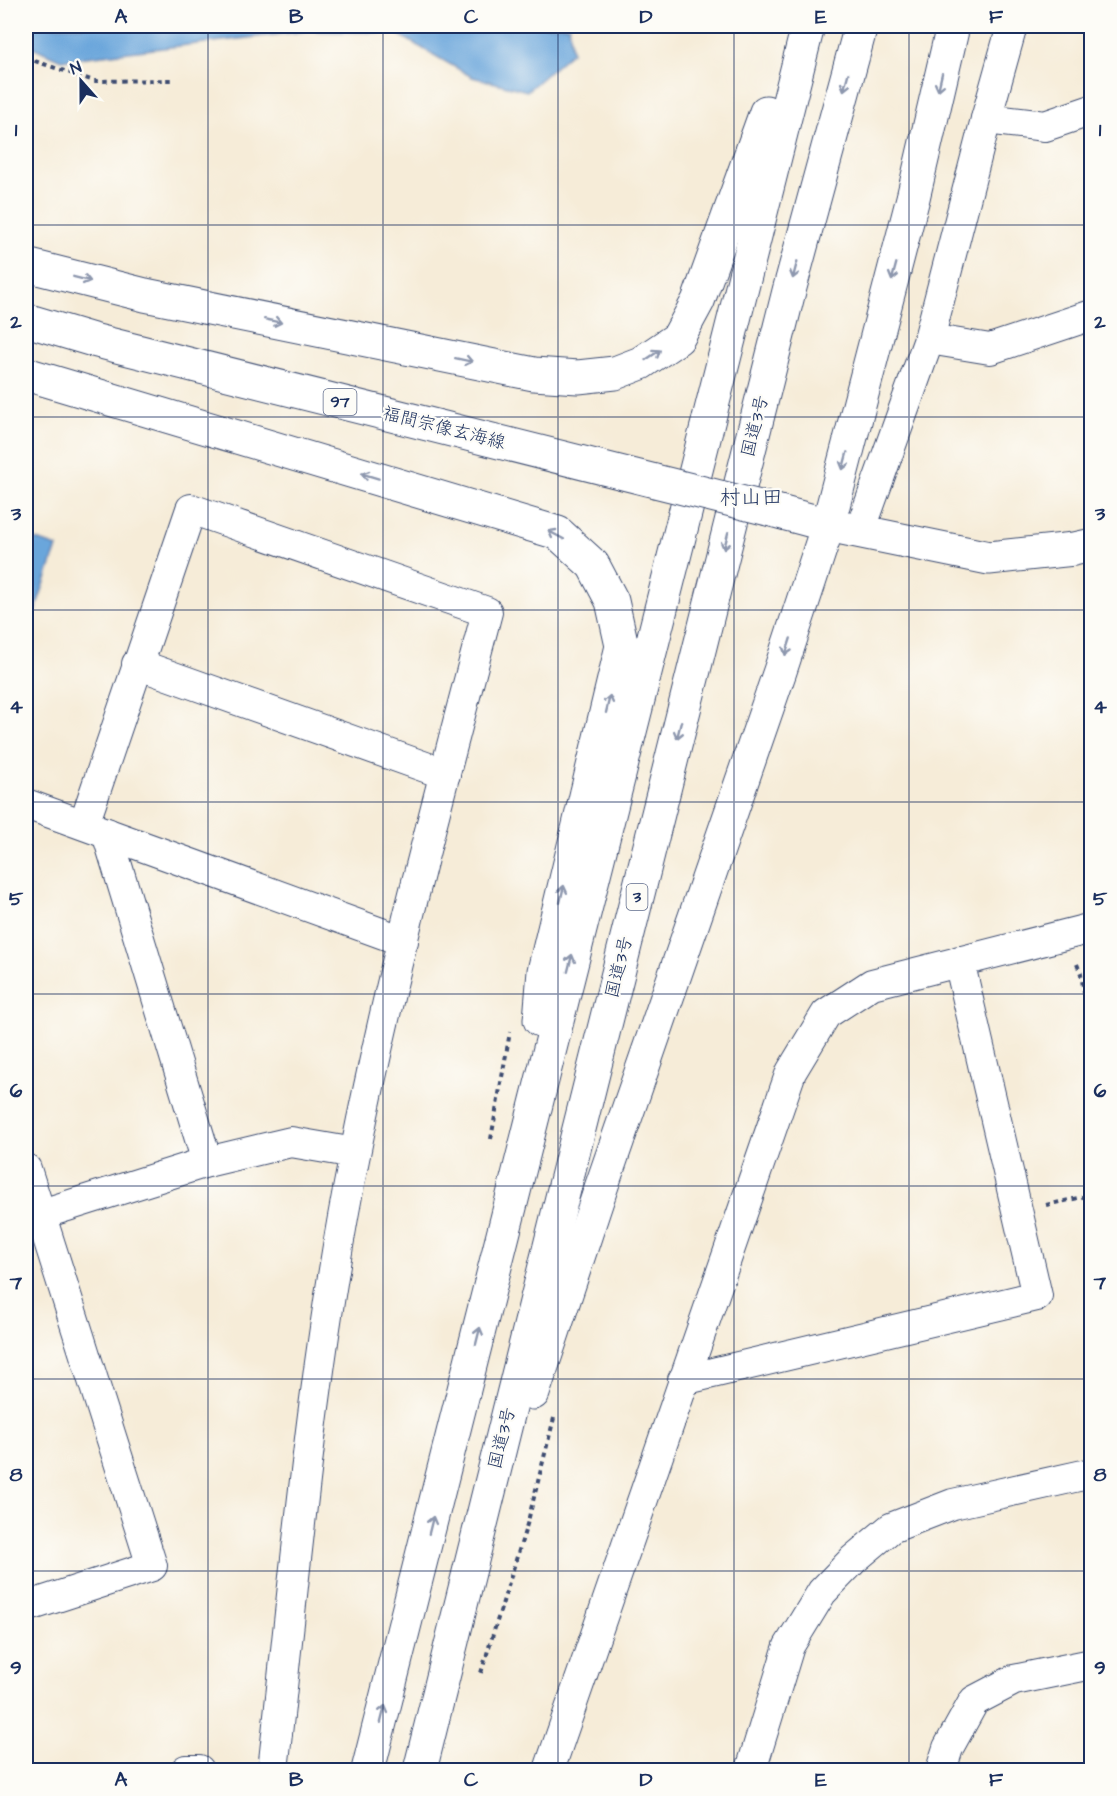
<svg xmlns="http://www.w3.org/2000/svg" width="1117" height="1796" font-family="'Architects Daughter','Klee One',sans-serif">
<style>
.water{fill:#6aa6db;stroke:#426a9c;stroke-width:1.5}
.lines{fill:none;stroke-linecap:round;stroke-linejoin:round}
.street-casing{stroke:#3c4b70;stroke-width:32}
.secondary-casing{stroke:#3c4b70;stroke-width:35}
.primary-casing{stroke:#3c4b70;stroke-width:35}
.highway-casing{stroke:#3c4b70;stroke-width:35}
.path{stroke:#3c4b70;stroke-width:4;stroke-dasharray:4.5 4.5;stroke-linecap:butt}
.street{stroke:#fff;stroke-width:30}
.secondary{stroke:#fff;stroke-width:33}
.primary{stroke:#fff;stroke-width:33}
.highway{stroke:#fff;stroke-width:33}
.primary-bridge-casing{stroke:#3c4b70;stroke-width:35;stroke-linecap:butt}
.primary-bridge{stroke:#fff;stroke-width:33}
.oneway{stroke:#8d97ae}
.grid{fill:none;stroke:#1b2f5e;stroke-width:1.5;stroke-opacity:0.55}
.labels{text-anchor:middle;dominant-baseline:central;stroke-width:4.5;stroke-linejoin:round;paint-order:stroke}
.shield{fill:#fdfcf7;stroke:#5f6c8c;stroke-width:1.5}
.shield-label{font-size:16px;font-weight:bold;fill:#1b2f5e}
.street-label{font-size:18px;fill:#1b2f5e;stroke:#fdfcf7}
.quarter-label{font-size:21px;fill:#1b2f5e;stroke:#fdfcf7}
.neatline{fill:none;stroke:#1b2f5e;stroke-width:2}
.grid-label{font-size:20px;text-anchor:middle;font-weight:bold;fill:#1b2f5e}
</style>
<rect width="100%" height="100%" fill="#fdfcf7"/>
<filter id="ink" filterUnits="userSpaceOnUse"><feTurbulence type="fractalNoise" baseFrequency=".0167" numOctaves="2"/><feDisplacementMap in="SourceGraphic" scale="12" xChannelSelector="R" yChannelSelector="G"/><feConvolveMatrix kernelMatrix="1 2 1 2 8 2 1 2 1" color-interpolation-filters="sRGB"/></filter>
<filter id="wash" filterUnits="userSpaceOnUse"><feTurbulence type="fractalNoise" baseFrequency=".008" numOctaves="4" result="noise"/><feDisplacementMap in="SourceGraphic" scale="24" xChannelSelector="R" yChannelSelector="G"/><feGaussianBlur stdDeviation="1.35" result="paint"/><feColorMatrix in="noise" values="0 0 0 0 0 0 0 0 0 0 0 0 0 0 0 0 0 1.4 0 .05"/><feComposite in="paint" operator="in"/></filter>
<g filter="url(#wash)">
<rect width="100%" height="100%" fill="#f6ecd8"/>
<!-- water -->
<g class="water">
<polygon points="26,26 569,26 572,52 527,91 472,77 396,33 308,31 61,60 26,44"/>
<polygon points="26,536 57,547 26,637"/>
</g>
</g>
<g filter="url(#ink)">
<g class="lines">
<defs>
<g id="street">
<polyline points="986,119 1045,126 1092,110"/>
<polyline points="929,339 990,349 1092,315"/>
<polyline points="860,531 929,339 986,119 1012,26"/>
<polyline points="137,664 445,774"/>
<polyline points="26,804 403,941"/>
<path d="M84,824L191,509L487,612C440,792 391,972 355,1154C314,1357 296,1564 273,1770"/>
<polyline points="107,833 207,1162"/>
<polyline points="26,1169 152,1566 26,1607"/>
<polyline points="26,1219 207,1162 291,1142 355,1153"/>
<polyline points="683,1380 1037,1296 959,961"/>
<polyline points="186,1770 199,1770"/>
<polyline points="549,1770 791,1072 826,1014 872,984 1092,928"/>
<polyline points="751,1770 789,1646 822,1592 854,1559 891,1528 953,1504 1092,1473"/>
<polyline points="941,1770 948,1748 974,1701 1014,1680 1092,1664"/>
</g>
<polyline id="secondary" points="828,525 989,558 1074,549 1092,545"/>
<g id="primary">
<polyline points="26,320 93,340 655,481"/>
<polyline points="768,509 828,525"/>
</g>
<g id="highway">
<polyline points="26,265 145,295 534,374 578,377 615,373 641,363 678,338 698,301 766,112"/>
<polyline points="26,374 558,533 593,565 612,601 622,646 544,971 540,1020"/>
<polyline points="533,1393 601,1188 780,671 828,525 913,198 953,26"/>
<polyline points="368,1770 808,26"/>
<polyline points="420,1770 580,1125 789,291 861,26"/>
</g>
</defs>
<!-- street casing -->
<use href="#street" class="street-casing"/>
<!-- secondary casing -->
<use href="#secondary" class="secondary-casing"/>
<!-- primary casing -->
<use href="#primary" class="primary-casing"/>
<!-- highway casing -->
<use href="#highway" class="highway-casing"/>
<!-- path -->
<g class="path">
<polyline points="26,58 94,81 175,80"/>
<polyline points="1077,964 1081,974 1092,1042"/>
<polyline points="491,1139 510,1032"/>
<polyline points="1046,1205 1092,1195"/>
<polyline points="481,1673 528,1521 554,1418"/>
</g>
<!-- street -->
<use href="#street" class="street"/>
<!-- secondary -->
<use href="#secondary" class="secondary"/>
<!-- primary -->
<use href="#primary" class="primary"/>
<!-- highway -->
<use href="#highway" class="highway"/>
<defs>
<polyline id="primary-bridge" points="655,481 768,509"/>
</defs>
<!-- primary-bridge casing -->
<use href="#primary-bridge" class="primary-bridge-casing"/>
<!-- primary-bridge -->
<use href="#primary-bridge" class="primary-bridge"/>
</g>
<!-- one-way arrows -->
<defs><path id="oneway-shaft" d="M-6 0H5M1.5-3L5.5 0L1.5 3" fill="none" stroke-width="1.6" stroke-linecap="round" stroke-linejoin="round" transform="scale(1.5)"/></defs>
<g class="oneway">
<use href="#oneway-shaft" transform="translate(846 82) rotate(105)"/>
<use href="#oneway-shaft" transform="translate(940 82) rotate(103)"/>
<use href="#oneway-shaft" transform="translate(795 270) rotate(105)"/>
<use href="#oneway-shaft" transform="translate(894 272) rotate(105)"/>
<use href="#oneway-shaft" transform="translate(82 279) rotate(14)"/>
<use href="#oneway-shaft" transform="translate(273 321) rotate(12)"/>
<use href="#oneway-shaft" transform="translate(653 355) rotate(-34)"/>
<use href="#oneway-shaft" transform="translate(464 360) rotate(12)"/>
<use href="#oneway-shaft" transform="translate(845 461) rotate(105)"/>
<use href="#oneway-shaft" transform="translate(370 476) rotate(-163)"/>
<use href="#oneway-shaft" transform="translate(556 535) rotate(-152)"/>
<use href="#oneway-shaft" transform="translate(726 541) rotate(104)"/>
<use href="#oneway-shaft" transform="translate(788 647) rotate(108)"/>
<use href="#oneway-shaft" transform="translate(608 704) rotate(-77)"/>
<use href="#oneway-shaft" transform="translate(679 730) rotate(104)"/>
<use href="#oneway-shaft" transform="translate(562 894) rotate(-77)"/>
<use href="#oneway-shaft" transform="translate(570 963) rotate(-76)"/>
<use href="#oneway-shaft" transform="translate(478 1336) rotate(-76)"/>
<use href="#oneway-shaft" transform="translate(431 1525) rotate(-76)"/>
<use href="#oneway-shaft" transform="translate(383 1714) rotate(-76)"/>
</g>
</g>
<!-- grid -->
<path class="grid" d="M208,26V1770M383,26V1770M558,26V1770M734,26V1770M909,26V1770M26,225H1092M26,417H1092M26,610H1092M26,802H1092M26,994H1092M26,1186H1092M26,1379H1092M26,1571H1092"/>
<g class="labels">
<!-- shield labels -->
<g class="shield">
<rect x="323.5" y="389" width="33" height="26" rx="4.5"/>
<rect x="626.5" y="884" width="21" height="26" rx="4.5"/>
</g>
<g class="shield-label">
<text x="340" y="402">97</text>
<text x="637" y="897">3</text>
</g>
<!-- street labels -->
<g class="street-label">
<text transform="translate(755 426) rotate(-76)">国道3号</text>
<text transform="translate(444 428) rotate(14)">福間宗像玄海線</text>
<text transform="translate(619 967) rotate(-76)">国道3号</text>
<text transform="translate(502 1438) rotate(-76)">国道3号</text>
</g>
<!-- quarter labels -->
<g class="quarter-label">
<text x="751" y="497">村山田</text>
</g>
</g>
<!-- margin -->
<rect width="1117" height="1796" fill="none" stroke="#fdfcf7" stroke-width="66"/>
<!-- north arrow -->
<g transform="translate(81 81) rotate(339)" stroke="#fdfcf7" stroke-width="4.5" paint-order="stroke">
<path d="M0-4.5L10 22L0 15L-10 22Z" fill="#1b2f5e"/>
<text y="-9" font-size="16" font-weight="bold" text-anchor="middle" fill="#1b2f5e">N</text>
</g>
<rect x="33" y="33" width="1051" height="1730" class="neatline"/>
<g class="grid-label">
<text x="121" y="23">A</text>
<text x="296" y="23">B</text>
<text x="471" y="23">C</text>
<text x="646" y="23">D</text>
<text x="821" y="23">E</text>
<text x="996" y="23">F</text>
<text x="16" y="136">1</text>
<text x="1100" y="136">1</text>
<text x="16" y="328">2</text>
<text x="1100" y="328">2</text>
<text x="16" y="520">3</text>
<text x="1100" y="520">3</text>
<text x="16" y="713">4</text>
<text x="1100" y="713">4</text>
<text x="16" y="905">5</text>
<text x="1100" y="905">5</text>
<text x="16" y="1097">6</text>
<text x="1100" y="1097">6</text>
<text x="16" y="1289">7</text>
<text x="1100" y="1289">7</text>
<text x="16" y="1481">8</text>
<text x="1100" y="1481">8</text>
<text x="16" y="1674">9</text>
<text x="1100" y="1674">9</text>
<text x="121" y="1786">A</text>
<text x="296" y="1786">B</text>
<text x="471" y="1786">C</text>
<text x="646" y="1786">D</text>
<text x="821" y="1786">E</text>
<text x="996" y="1786">F</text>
</g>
</svg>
